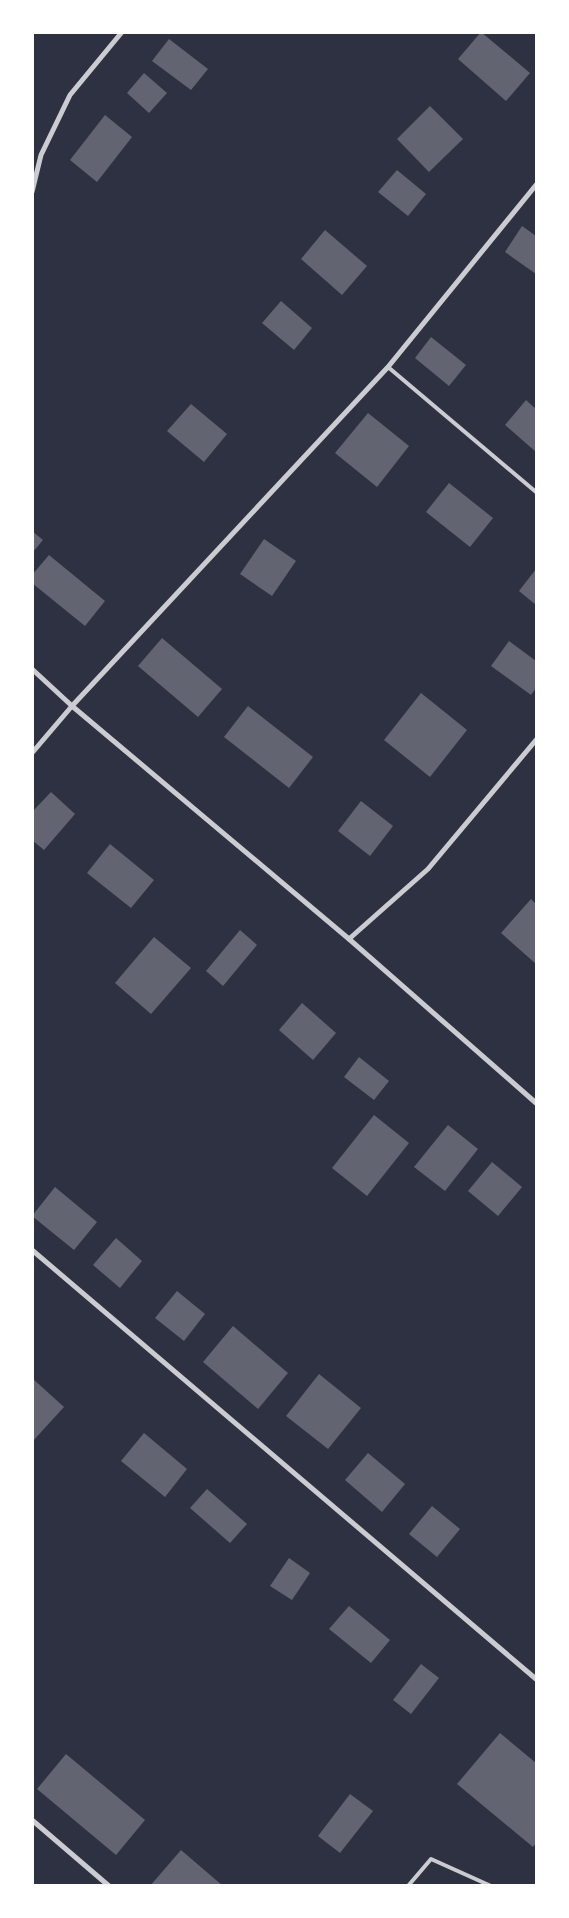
<svg xmlns="http://www.w3.org/2000/svg" width="569" height="1918" font-family="'PT Serif',serif">
<style>
.building{fill:#626471}
.lines{fill:none;stroke-linecap:round;stroke-linejoin:round}
.service{stroke:#caccd0;stroke-width:4}
.minor{stroke:#caccd0;stroke-width:5}
</style>
<rect width="100%" height="100%" fill="#2d3142"/>
<!-- building -->
<g class="building">
<polygon points="481,32 530,73 506,101 458,59"/>
<polygon points="169,39 208,69 191,90 152,61"/>
<polygon points="144,73 167,93 149,113 127,93"/>
<polygon points="430,106 463,139 429,172 397,139"/>
<polygon points="105,115 132,137 97,182 70,160"/>
<polygon points="397,170 426,194 408,216 378,192"/>
<polygon points="522,226 536,236 536,274 505,252"/>
<polygon points="325,230 367,266 342,295 301,259"/>
<polygon points="281,301 312,328 294,350 262,323"/>
<polygon points="431,337 466,365 449,386 415,358"/>
<polygon points="526,400 536,409 536,452 505,425"/>
<polygon points="191,404 227,434 204,462 167,431"/>
<polygon points="368,413 409,446 377,487 335,453"/>
<polygon points="449,483 493,518 470,547 426,512"/>
<polygon points="32,531 43,540 32,553"/>
<polygon points="264,539 296,561 272,596 240,574"/>
<polygon points="49,555 105,601 85,626 32,583 32,575"/>
<polygon points="536,569 536,605 519,591"/>
<polygon points="162,638 222,689 198,717 138,666"/>
<polygon points="509,641 536,661 536,688 531,695 491,666"/>
<polygon points="421,693 467,730 430,777 384,740"/>
<polygon points="248,706 313,757 289,788 224,737"/>
<polygon points="51,792 75,814 44,850 32,840 32,812"/>
<polygon points="361,801 393,826 370,856 338,831"/>
<polygon points="110,844 154,880 131,908 87,873"/>
<polygon points="531,899 536,904 536,964 501,933"/>
<polygon points="240,930 257,945 223,986 206,971"/>
<polygon points="154,937 191,968 151,1014 115,983"/>
<polygon points="302,1003 336,1033 313,1060 279,1030"/>
<polygon points="359,1057 389,1081 374,1100 344,1077"/>
<polygon points="374,1115 409,1143 367,1196 332,1168"/>
<polygon points="448,1125 478,1149 445,1191 414,1167"/>
<polygon points="492,1162 522,1187 498,1216 468,1191"/>
<polygon points="55,1187 97,1222 74,1250 32,1216"/>
<polygon points="116,1238 142,1261 120,1288 93,1265"/>
<polygon points="177,1291 205,1314 184,1341 155,1318"/>
<polygon points="233,1326 288,1373 258,1409 203,1362"/>
<polygon points="319,1374 361,1408 328,1449 286,1416"/>
<polygon points="32,1378 64,1407 32,1442"/>
<polygon points="144,1433 187,1469 165,1497 121,1461"/>
<polygon points="368,1453 405,1484 382,1512 345,1480"/>
<polygon points="207,1489 247,1524 230,1543 190,1508"/>
<polygon points="432,1506 460,1529 437,1557 409,1534"/>
<polygon points="289,1558 310,1573 292,1600 270,1586"/>
<polygon points="349,1606 390,1640 371,1663 329,1629"/>
<polygon points="421,1664 439,1678 411,1714 393,1700"/>
<polygon points="500,1733 536,1763 536,1843 533,1847 457,1784"/>
<polygon points="66,1754 145,1820 116,1855 37,1789"/>
<polygon points="350,1794 373,1811 340,1853 318,1836"/>
<polygon points="181,1850 223,1886 150,1886"/>
</g>
<g class="lines">
<!-- service -->
<g class="service">
<polyline points="388,367 536,492"/>
<polyline points="408,1886 431,1859 491,1886"/>
</g>
<!-- minor -->
<g class="minor">
<polyline points="32,192 41,155 70,95 122,32"/>
<polyline points="32,669 72,706 349,939 536,1103"/>
<polyline points="32,753 72,706 388,367 536,185"/>
<polyline points="349,939 428,869 536,740"/>
<polyline points="32,1250 536,1679"/>
<polyline points="32,1820 109,1886"/>
</g>
</g>
<!-- border -->
<rect width="569" height="1918" fill="none" stroke="#ffffff" stroke-width="68"/>
</svg>
